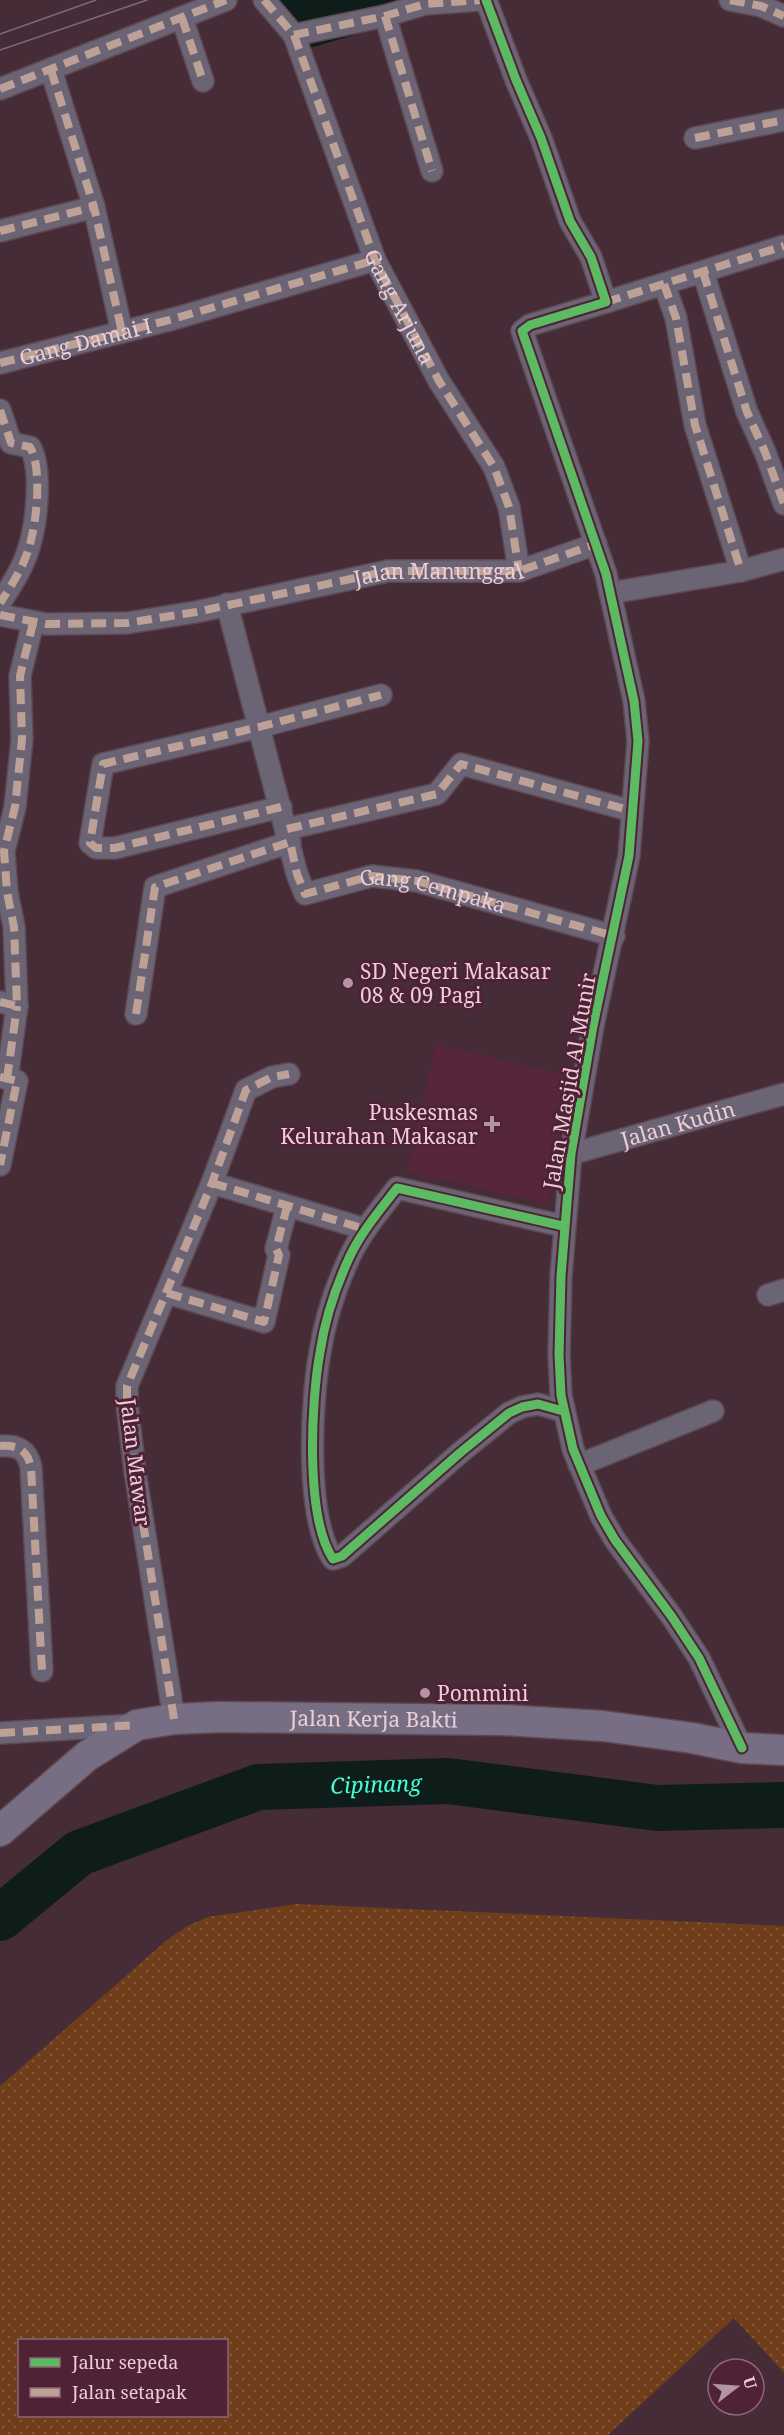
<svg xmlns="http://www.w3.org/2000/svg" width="784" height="2435" font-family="'Noto Serif',serif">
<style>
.built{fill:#57263b}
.grass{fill:url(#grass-dots);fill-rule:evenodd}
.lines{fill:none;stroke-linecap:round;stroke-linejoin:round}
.river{stroke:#0f1d1a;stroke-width:46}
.street-casing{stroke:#5e4852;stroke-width:24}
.secondary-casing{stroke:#5e4852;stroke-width:33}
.street{stroke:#6b6475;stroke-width:21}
.secondary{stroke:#776e84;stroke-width:30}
.tram{stroke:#7a6d79;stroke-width:1.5}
.quiet{stroke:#bda197;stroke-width:8;stroke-dasharray:15 8;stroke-linecap:butt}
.cycleway-casing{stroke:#502236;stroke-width:13}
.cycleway{stroke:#5cba63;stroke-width:9}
.poi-dot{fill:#b295a0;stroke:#502236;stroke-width:2}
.labels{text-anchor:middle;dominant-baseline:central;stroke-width:6;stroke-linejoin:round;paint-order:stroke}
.street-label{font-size:21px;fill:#eccdd8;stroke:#502236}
.poi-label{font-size:21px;fill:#eccdd8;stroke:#502236;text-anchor:start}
.water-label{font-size:22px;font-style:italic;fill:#45fdd7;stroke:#502236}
</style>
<defs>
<pattern id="grass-dots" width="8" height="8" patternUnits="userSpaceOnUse" patternTransform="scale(1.5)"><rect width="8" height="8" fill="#6f3d1a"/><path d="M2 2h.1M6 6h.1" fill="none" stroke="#84583b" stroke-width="1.8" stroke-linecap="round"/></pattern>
</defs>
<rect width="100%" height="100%" fill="#462c37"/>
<!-- built -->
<polygon class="built" points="436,1044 577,1078 547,1204 407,1171"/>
<!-- grass -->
<path class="grass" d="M297,1904L784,1926V2373L734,2318L608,2435H0V2086L167,1940L186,1927L207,1917ZM20,2340H226V2416H20Z"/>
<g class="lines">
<!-- river -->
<g class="river">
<polyline points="287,0 307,25 391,0"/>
<path id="s1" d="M0,1918L79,1853L258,1787L448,1781L657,1808L784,1805"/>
</g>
<defs>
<g id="street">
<polyline points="264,0 294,35"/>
<polyline points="486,0 516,80 541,138 570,221 591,257 606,302 530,325 522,331 606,574 634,701 638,741 629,856 593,1026 571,1154 561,1276 559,1355 561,1395 573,1449 601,1516 615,1540 672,1617 699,1658 742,1748"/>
<polyline points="730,0 761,6 784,16"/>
<polyline points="385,16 432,171"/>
<polyline points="182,18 203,81"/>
<path id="s2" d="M294,35L375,260L439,381L494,467L509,507L519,571"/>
<polyline points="294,35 385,16 425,4 480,0"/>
<polyline points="51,70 94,207 122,332"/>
<polyline points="0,89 226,0"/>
<polyline points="695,138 784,120"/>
<polyline points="0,231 94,207"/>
<polyline points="703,272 747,412 765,452 784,504"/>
<polyline points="664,284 676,318 695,425 741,571"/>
<polyline points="606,302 784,246"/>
<polyline points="0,363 173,319 375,260"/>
<path d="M0,410L11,443L30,447C42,467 37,517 31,540C26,563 13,583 0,603"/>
<polyline points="610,593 741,571 784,559"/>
<path id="s3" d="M227,604L297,874L305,894L372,876L417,881L614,936"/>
<polyline points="0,615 46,624 127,623 196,612 388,571 519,571 596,544"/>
<polyline points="281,807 115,848 96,848 90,843 103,764 259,727 381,695"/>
<polyline points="287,829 437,794 461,764 632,811"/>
<polyline points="0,1002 17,1006 14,927 7,892 4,851 15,807 22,739 20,676 33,623"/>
<polyline points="136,1014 155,887 290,842"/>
<polyline points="0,1077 17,1081 0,1165"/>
<polyline points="7,1079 17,1006"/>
<path id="s4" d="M571,1154L784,1094"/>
<polyline points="212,1183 365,1229"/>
<path d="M563,1226L397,1188C380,1210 362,1231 350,1256C336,1286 325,1319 320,1352C311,1402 305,1517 333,1559L342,1556L461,1452L509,1413L522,1407L538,1404L563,1411"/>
<polyline points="167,1293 264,1322 279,1255 276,1249 287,1207"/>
<polyline points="768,1295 784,1290"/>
<path d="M0,1446C17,1445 27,1449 31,1467L42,1671"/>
<polyline points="579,1465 713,1411"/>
<polyline points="174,1719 135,1472 127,1404 127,1386 212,1183 246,1090 272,1077 289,1074"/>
<polyline points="0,1733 134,1725"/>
</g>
<g id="secondary">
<path id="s5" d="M0,1831L87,1756L137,1725L174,1719L220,1717L503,1720L603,1726L692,1738L742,1748L784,1750"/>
</g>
</defs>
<!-- street casing -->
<use href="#street" class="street-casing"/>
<!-- secondary casing -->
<use href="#secondary" class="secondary-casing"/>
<!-- street -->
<use href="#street" class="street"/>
<!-- secondary -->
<use href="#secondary" class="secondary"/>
<!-- tram -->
<g class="tram">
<polyline points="0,34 96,0"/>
<polyline points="0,50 147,0"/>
</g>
<!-- quiet -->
<g class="quiet">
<polyline points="264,0 294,35"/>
<polyline points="730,0 761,6 784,16"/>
<polyline points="385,16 432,171"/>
<polyline points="182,18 203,81"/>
<polyline points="294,35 375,260 439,381 494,467 509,507 519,571"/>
<polyline points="294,35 385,16 425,4 480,0"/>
<polyline points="51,70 94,207 122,332"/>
<polyline points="0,89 226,0"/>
<polyline points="695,138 784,120"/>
<polyline points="0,231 94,207"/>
<polyline points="703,272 747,412 765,452 784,504"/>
<polyline points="664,284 676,318 695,425 741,571"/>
<polyline points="606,302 784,246"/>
<path id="s6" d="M0,363L173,319L375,260"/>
<path d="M0,410L11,443L30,447C42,467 37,517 31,540C26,563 13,583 0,603"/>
<path id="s7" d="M0,615L46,624L127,623L196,612L388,571H519L596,544L594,539"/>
<polyline points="281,807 115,848 96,848 90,843 103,764 259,727 381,695"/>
<polyline points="287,829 437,794 461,764 632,811"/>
<polyline points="0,1002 17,1006 14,927 7,892 4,851 15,807 22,739 20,676 33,623"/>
<polyline points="136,1014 155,887 290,842 297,874 305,894 372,876 417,881 614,936"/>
<polyline points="0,1077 17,1081 0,1165"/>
<polyline points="7,1079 17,1006"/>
<polyline points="212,1183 365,1229"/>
<polyline points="167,1293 264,1322 279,1255 276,1249 287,1207"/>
<path d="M0,1446C17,1445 27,1449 31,1467L42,1671"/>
<polyline points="174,1719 135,1472 127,1404 127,1386 212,1183 246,1090 272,1077 289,1074"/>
<polyline points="0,1733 137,1725"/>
</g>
<defs>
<g id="cycleway">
<polyline points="486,0 516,80 541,138 570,221 591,257 606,302 530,325 522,331 606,574 634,701 638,741 629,856 593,1026 571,1154 561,1276 559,1355 561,1395 573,1449 601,1516 615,1540 672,1617 699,1658 742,1748"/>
<path d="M563,1226L397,1188C380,1210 362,1231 350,1256C336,1286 325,1319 320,1352C311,1402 305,1517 333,1559L342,1556L461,1452L509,1413L522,1407L538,1404L563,1411"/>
</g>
</defs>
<!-- cycleway casing -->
<use href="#cycleway" class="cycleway-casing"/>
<!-- cycleway -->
<use href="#cycleway" class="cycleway"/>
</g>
<!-- markers -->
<g class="poi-dot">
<circle cx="348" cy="983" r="6"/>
<path d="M489 1115h6v6h6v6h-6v6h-6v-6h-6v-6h6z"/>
<circle cx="425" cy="1693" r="6"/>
</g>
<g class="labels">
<!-- street labels -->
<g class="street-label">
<text stroke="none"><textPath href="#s2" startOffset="292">Gang Arjuna</textPath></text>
<text stroke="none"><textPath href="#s6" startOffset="88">Gang Damai I</textPath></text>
<text stroke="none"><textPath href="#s7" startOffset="444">Jalan Manunggal</textPath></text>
<text stroke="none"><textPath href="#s3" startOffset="432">Gang Cempaka</textPath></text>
<text transform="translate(569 1081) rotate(-80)">Jalan Masjid Al Munir</text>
<text stroke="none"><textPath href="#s4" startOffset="111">Jalan Kudin</textPath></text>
<text transform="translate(136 1462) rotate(83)">Jalan Mawar</text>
<text stroke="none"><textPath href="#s5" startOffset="411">Jalan Kerja Bakti</textPath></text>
</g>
<!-- poi labels -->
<g class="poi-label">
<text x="360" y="971">SD Negeri Makasar<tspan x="360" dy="24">08 &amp; 09 Pagi</tspan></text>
<text x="478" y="1112" text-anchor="end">Puskesmas<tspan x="478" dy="24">Kelurahan Makasar</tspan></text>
<text x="437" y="1693">Pommini</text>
</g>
<!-- water labels -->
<g class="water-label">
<text stroke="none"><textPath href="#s1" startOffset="411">Cipinang</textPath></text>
</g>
</g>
<!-- legend -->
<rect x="18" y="2339" width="210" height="78" fill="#502236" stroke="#8e6677" stroke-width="1.5"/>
<rect x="30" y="2358" width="30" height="9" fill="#5cba63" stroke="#8e6677" stroke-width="1.5"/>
<text x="72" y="2369" font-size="18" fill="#eccdd8">Jalur sepeda</text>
<rect x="30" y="2388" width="30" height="9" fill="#bda197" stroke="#8e6677" stroke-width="1.5"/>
<text x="72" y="2399" font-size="18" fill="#eccdd8">Jalan setapak</text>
<!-- north arrow -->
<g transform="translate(736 2387) rotate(73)"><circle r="28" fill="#502236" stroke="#8e6677" stroke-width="1.5"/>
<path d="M0-4.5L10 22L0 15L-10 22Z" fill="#b295a0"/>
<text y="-9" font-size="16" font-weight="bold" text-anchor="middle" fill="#eccdd8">U</text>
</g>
</svg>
